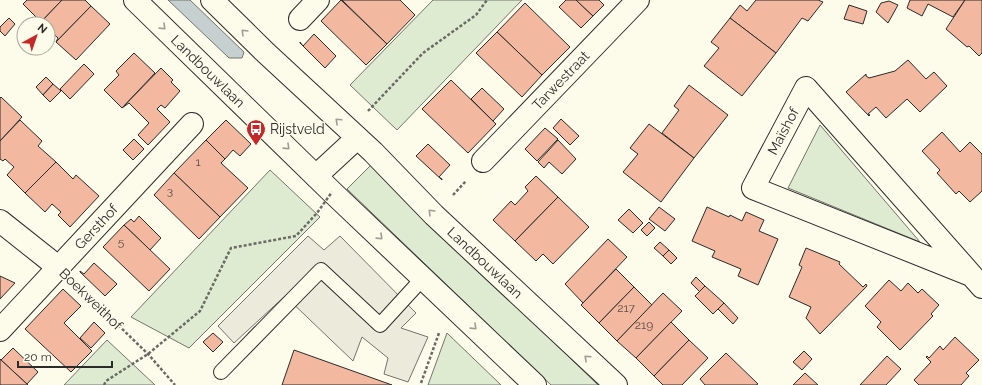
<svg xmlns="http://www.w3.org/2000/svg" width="982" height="385" font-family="Raleway,sans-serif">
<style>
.green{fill:#deebd1;stroke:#74746e}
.parking{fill:#eceadb;stroke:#74746e}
.water{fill:#c7d0d0;stroke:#74746e}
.building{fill:#f2b8a0;stroke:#2b2b2b}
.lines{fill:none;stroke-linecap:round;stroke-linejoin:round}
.service-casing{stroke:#2b2b2b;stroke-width:16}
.minor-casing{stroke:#2b2b2b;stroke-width:24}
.path{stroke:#6a6964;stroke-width:2.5;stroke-dasharray:3 2;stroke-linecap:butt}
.service{stroke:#fdfbea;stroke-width:14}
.minor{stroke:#fdfbea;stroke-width:22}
.path-bridge{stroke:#6a6964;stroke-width:2.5;stroke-dasharray:3 2;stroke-linecap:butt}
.oneway{stroke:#9e9d94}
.labels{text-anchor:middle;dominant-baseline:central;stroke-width:3;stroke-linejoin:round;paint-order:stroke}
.number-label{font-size:12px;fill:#5d4e48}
.street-label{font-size:14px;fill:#2b2b2b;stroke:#fdfbea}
.poi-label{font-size:14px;fill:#2b2b2b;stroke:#fdfbea;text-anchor:start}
</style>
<rect width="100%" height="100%" fill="#fdfbea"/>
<!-- green -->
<g class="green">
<polygon points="433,0 522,0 397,130 350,85"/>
<polygon points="820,125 920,242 788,188"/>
<polygon points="371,165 598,385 551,385 347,189"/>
<polygon points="270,170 320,217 189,348 131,317"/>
<polygon points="447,333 501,385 428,385"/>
<polygon points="107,340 155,385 64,385"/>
</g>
<!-- parking -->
<polygon class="parking" points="308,236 324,250 340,236 416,313 401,328 428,337 408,382 384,374 388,358 362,337 353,361 285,296 234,343 218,326"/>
<!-- water -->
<polygon class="water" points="168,0 190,0 244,52 242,58 229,58"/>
<!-- building -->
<g class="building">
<polygon points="27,0 62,0 41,22 23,4"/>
<polygon points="62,0 85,0 91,6 56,42 58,38 48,29 48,24 43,24 41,22"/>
<polygon points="341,0 387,44 366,65 321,21"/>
<polygon points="342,0 400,0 415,15 387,44"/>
<polygon points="566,0 576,0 593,16 581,28 559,7"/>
<polygon points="576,0 599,0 604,5 593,16"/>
<polygon points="756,0 818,0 823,2 808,21 802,18 776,53 730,18 740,5 747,11"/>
<polygon points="910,0 965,0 953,17 928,4 922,16 907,8"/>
<polygon points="965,0 982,0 982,53 979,56 969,46 967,47 946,29"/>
<polygon points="889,1 898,5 888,23 876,12 881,3"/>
<polygon points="525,3 570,47 542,75 497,32"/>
<polygon points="849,5 867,11 863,24 844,19"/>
<polygon points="91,6 110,24 76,60 56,42"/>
<polygon points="9,18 15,24 5,36 0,31 0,27"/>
<polygon points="730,18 776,53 742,96 704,66 719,48 711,42"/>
<polygon points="497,32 542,75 522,97 476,53"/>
<polygon points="314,34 336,56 325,68 300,43 300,42 303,46"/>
<polygon points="134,53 155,73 122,108 104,90 119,75 116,71"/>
<polygon points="908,60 926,79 934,72 947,86 920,112 907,99 886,118 876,107 868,114 870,115 869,116 846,92 866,74 866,76 869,78 895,71"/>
<polygon points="84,64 94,74 70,99 60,89"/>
<polygon points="161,68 173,80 171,82 180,91 165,108 161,105 157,109 170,122 148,145 138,135 149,123 129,103 122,108"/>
<polygon points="46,77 53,84 43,95 36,87"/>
<polygon points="451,80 496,124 468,153 422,109"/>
<polygon points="53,84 61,91 50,102 43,95"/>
<polygon points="689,85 728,115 694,158 662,133 679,110 674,106"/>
<polygon points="482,88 504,109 493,121 471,99"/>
<polygon points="1,97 22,117 0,141 0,98"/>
<polygon points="561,119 579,136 570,145 553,128"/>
<polygon points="20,120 42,141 38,146 56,162 25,193 7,175 14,167 5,159 3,161 0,159 0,141"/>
<polygon points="226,120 251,144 240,156 233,150 225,159 206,140"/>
<polygon points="649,124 694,158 661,202 623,172 638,154 630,148"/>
<polygon points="545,128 558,139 537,161 525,149"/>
<polygon points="942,132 960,152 970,142 982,154 982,191 970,202 959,191 956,194 937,173 940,170 922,151"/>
<polygon points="134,139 144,149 133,160 123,150"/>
<polygon points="206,140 225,159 221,163 248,188 220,217 174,173"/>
<polygon points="558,140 576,159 562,174 549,162 544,168 538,162"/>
<polygon points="428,144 450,165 439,177 442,179 442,180 416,156"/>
<polygon points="56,162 73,179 76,175 99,196 70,227 58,215 61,212 52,204 45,212 25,193"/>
<polygon points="174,173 220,217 199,239 154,195"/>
<polygon points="536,176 558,197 515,241 493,220 511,201 515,205 528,191 525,187"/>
<polygon points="558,197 589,227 553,264 543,254 536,261 515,241"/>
<polygon points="659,207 675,219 665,231 649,219"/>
<polygon points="707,207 729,217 730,215 742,221 746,212 764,220 759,231 778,239 758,285 738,276 741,269 712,257 715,251 692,241"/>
<polygon points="629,209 643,223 633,233 618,220"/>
<polygon points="139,216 161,238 150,250 124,225 131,219 134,222"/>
<polygon points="649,222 655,228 647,236 641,230"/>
<polygon points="124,225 170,269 149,291 103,247"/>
<polygon points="608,239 627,257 583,303 565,284"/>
<polygon points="660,242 669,250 663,256 654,248"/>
<polygon points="806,248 840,262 839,264 863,287 866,284 867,286 820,334 806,318 811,307 789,297 802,267 799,265"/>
<polygon points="669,250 677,258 671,264 663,256"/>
<polygon points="94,263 117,284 105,296 80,272 80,271 84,274"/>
<polygon points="616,269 634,287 599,323 581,305"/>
<polygon points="0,276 15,283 0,299"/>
<polygon points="696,277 705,286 700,292 691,283"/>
<polygon points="889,280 901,291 908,283 918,293 922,289 939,305 931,314 933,316 900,350 877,327 881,322 865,306"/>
<polygon points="705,286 724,303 713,314 695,296"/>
<polygon points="634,287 652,305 617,341 599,323"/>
<polygon points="63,289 81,306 64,323 92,351 71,372 25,329"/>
<polygon points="663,293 682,311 636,358 617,341"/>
<polygon points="724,303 738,318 733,324 718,309"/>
<polygon points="94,322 105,333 91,348 80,338"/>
<polygon points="671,322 689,340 654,376 636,358"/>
<polygon points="213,333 223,342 213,352 203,342"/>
<polygon points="955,337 979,360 966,373 969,376 961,385 919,385 914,380 931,362 926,357 927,356 929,358 940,346 943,350"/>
<polygon points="689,340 708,358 682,385 663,385 654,376"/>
<polygon points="13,348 38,372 27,384 1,360"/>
<polygon points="294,350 392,385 282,385"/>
<polygon points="804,351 812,359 802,370 793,362"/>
<polygon points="726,353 758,384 756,385 705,385 700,379"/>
<polygon points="887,356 901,369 886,385 860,385"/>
<polygon points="0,359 1,360 28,385 0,385"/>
<polygon points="805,373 818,385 793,385"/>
</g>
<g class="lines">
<defs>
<polyline id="service" points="221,372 321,270 380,325 423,278"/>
<g id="minor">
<path id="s1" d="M135,0L332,192L535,385"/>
<path id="s2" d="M212,0L266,53L373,152L434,215L616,385"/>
<polyline points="300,19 318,0"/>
<path id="s3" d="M483,161L638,0"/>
<polyline points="316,176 357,138"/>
<polyline points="0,221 58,267"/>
<path id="s4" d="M971,275L753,188L806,88L982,287"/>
<path id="s5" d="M0,330L192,124"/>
</g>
</defs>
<!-- service casing -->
<use href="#service" class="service-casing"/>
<!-- minor casing -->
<use href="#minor" class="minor-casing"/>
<!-- path -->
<g class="path">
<polyline points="368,111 423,53 476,15 487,0"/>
<polyline points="453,195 466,181"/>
<polyline points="79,287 148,354 175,385"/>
<polyline points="421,383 439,333"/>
</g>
<!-- service -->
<use href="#service" class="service"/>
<!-- minor -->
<use href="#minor" class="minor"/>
<!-- path-bridge -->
<polyline class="path-bridge" points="104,385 106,381 148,354 200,311 231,248 296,236 317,213 332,192"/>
</g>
<!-- one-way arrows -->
<defs><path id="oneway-chevron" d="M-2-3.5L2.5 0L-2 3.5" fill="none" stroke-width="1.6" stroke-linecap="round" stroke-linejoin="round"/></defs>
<g class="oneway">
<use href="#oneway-chevron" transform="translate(163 27) rotate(44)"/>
<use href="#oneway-chevron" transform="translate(244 32) rotate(-135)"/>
<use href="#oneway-chevron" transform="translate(338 121) rotate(-137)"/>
<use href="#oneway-chevron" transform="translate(287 147) rotate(44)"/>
<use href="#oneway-chevron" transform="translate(431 212) rotate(-135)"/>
<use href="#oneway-chevron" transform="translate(380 237) rotate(44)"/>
<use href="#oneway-chevron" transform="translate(474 327) rotate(44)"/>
<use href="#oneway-chevron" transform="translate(587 358) rotate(-137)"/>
</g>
<!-- icons -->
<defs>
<symbol id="bus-pin" viewBox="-11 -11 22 30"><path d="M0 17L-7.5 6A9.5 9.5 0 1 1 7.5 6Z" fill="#c62828" stroke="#fdfbea"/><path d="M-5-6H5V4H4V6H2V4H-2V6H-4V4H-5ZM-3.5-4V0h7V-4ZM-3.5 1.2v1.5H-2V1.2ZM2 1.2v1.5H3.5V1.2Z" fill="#fff"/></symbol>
</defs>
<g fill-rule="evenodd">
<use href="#bus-pin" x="245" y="118" width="22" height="30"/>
</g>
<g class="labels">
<!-- number labels -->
<g class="number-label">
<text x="198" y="162">1</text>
<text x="170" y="191">3</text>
<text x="121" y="242">5</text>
<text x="626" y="308">217</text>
<text x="644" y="325">219</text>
</g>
<!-- street labels -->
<g class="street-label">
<text stroke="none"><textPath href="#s1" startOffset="102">Landbouwlaan</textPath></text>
<text stroke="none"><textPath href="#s3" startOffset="112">Tarwestraat</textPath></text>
<text stroke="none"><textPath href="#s4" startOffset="299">Maïshof</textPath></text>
<text stroke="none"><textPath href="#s5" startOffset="141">Gersthof</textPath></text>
<text stroke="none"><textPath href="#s2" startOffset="379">Landbouwlaan</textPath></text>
<text transform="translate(91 299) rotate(44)">Boekweithof</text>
</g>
<!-- poi labels -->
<g class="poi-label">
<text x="270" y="129">Rijstveld</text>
</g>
</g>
<!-- north arrow -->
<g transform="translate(36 36) rotate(40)"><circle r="19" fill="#fdfbea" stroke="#a9a89e"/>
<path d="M0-3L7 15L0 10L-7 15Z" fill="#c62828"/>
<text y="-6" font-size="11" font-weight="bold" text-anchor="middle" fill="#2b2b2b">N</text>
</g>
<!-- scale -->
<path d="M18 361v6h94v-6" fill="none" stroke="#2b2b2b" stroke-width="2"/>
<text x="24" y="361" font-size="12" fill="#2b2b2b" stroke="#fdfbea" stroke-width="3" paint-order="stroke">20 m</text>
</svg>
